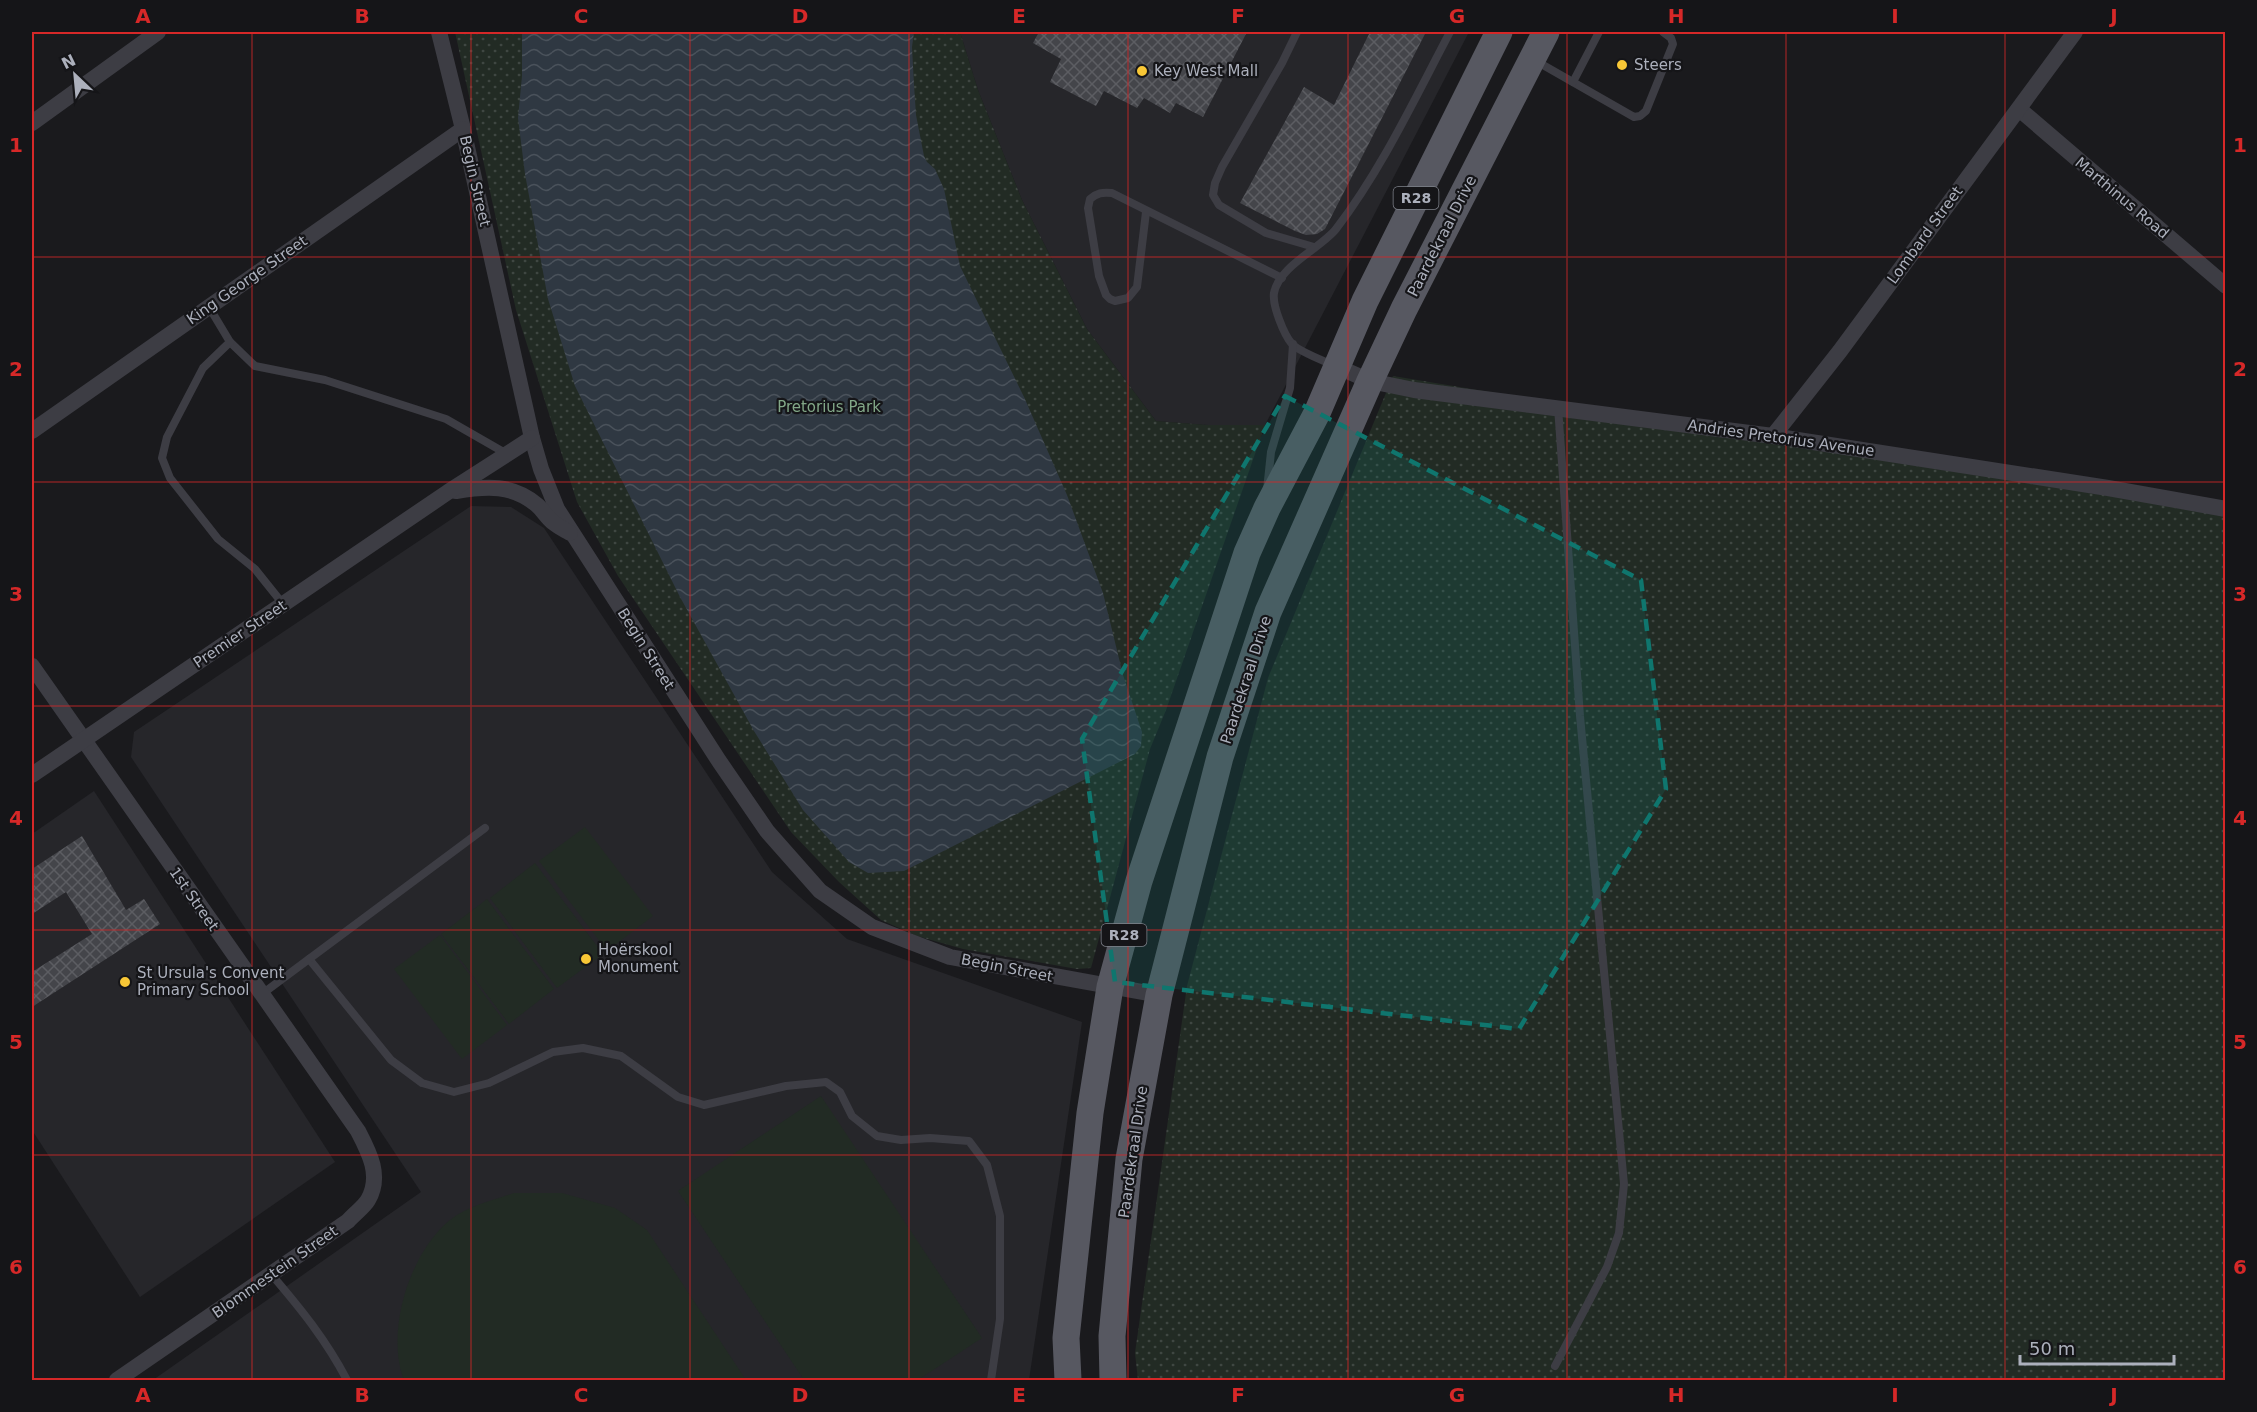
<svg xmlns="http://www.w3.org/2000/svg" width="2257" height="1412" font-family="'DejaVu Sans',sans-serif">
<style>
.built{fill:#26262a}
.grass{fill:#222b24}
.park{fill:url(#park-dots)}
.water{fill:url(#water-waves)}
.building{fill:url(#building-cross-hatch)}
.lines{fill:none;stroke-linecap:round;stroke-linejoin:round}
.service{stroke:#3d3d44;stroke-width:8}
.minor{stroke:#3d3d44;stroke-width:16}
.primary{stroke:#575861;stroke-width:27}
.marked{fill:#0f766e;fill-opacity:0.2;stroke:#0f766e;stroke-width:4.5;stroke-dasharray:12 8;stroke-linejoin:round}
.grid{fill:none;stroke:#d62828;stroke-width:1.5;stroke-opacity:0.55}
.poi-dot{fill:#f8c736;stroke:#151518;stroke-width:2}
.labels{text-anchor:middle;dominant-baseline:central;stroke-width:4.5;stroke-linejoin:round;paint-order:stroke}
.shield{fill:#151518;stroke:#7f828b;stroke-width:1.5}
.shield-label{font-size:14px;font-weight:bold;fill:#acb0bc}
.poi-label{font-size:15px;fill:#acb0bc;stroke:#151518;text-anchor:start}
.street-label{font-size:15px;fill:#acb0bc;stroke:#151518}
.park-label{font-size:15px;fill:#83a888;stroke:#151518}
.neatline{fill:none;stroke:#d62828;stroke-width:2}
.grid-label{font-size:20px;text-anchor:middle;font-weight:bold;fill:#d62828}
</style>
<defs>
<pattern id="park-dots" width="8" height="8" patternUnits="userSpaceOnUse" patternTransform="scale(1.5)"><rect width="8" height="8" fill="#222b24"/><path d="M2 2h.1M6 6h.1" fill="none" stroke="#3f4742" stroke-width="1.8" stroke-linecap="round"/></pattern>
<pattern id="water-waves" width="16" height="10" patternUnits="userSpaceOnUse" patternTransform="scale(1.5)"><rect width="16" height="10" fill="#2f3842"/><path d="M0 5q4-4 8 0t8 0" fill="none" stroke="#4a525b"/></pattern>
<pattern id="building-cross-hatch" width="8" height="8" patternUnits="userSpaceOnUse" patternTransform="scale(1.5)"><rect width="8" height="8" fill="#44454a"/><path d="M0 0l8 8M0 8l8-8" fill="none" stroke="#5c5d62"/></pattern>
</defs>
<rect width="100%" height="100%" fill="#1a1a1d"/>
<!-- built -->
<g class="built">
<polygon points="960,32 1469,32 1265,425 1208,425 1156,421 1087,329 1022,200 978,90"/>
<polygon points="471,506 511,507 544,528 772,872 847,939 1082,1022 1029,1380 153,1380 421,1192 131,757 134,732"/>
<polygon points="94,791 335,1162 140,1297 32,1130 32,834"/>
</g>
<!-- grass -->
<g class="grass">
<polygon points="585,827 653,916 607,951 539,861"/>
<polygon points="535,863 603,954 557,988 490,898"/>
<polygon points="487,899 554,989 509,1024 441,934"/>
<polygon points="440,935 507,1025 462,1059 394,969"/>
<polygon points="821,1096 982,1338 918,1380 804,1380 678,1191"/>
<path d="M514,1193H562L615,1208L647,1230L746,1380H404C385,1331 410,1252 450,1220C468,1206 494,1200 514,1193Z"/>
</g>
<!-- park -->
<g class="park">
<polygon points="455,32 960,32 978,90 1022,200 1087,329 1156,421 1208,425 1265,425 1166,710 1150,749 1091,968 1077,969 963,949 917,936 881,920 839,882 791,832 618,576 577,502 516,310"/>
<polygon points="1393,376 2225,514 2225,1380 1138,1380 1135,1353 1187,986 1268,678"/>
</g>
<!-- water -->
<polygon class="water" points="522,32 914,32 912,47 914,85 916,115 924,156 927,162 935,169 944,189 960,266 1024,397 1067,495 1103,593 1123,675 1142,732 1141,746 1135,754 904,871 868,873 849,862 803,810 754,731 680,597 575,386 548,299 525,174 518,118 522,76"/>
<!-- building -->
<g class="building">
<polygon points="1039,32 1247,32 1203,117 1176,103 1170,113 1144,98 1137,108 1104,91 1096,106 1050,82 1061,59 1033,43"/>
<polygon points="1370,32 1426,32 1325,229 1317,234 1306,235 1295,231 1240,203 1304,87 1334,105"/>
<polygon points="82,836 126,910 144,899 160,924 32,1007 32,972 92,934 66,892 32,914 32,869"/>
</g>
<g class="lines">
<!-- service -->
<g class="service">
<polyline points="1297,32 1282,63 1222,167 1215,183 1213,195 1219,205 1266,233 1314,247"/>
<polyline points="1536,61 1634,117 1640,116 1646,111 1673,44 1671,38 1663,32"/>
<polyline points="1573,82 1599,32"/>
<path d="M1146,212L1137,287L1128,298L1115,301L1110,299L1106,295L1099,276L1088,208L1090,199C1097,193 1102,192 1112,193L1282,278"/>
<polyline points="209,307 230,342 255,366 325,380 446,419 507,454"/>
<polyline points="230,342 203,368 167,437 162,458 170,478 218,539 255,569 283,604"/>
<path d="M1333,365C1322,360 1300,352 1292,344C1284,335 1272,305 1274,293C1279,266 1321,248 1336,229C1382,169 1415,98 1450,32"/>
<polyline points="1267,490 1271,452 1290,388 1293,344"/>
<polyline points="309,959 391,1060 422,1083 454,1092 489,1083 553,1052 583,1048 621,1056 678,1097 704,1105 786,1086 826,1082 840,1092 852,1116 877,1136 901,1140 930,1138 969,1141 987,1165 1000,1216 1000,1319 991,1380"/>
<polyline points="262,994 485,828"/>
<path d="M271,1274C301,1309 326,1340 347,1380"/>
<polyline points="1555,1366 1607,1267 1619,1233 1624,1184 1580,716 1558,407"/>
</g>
<!-- minor -->
<g class="minor">
<polyline points="439,32 463,129 532,438 541,469 557,509 719,761 767,831 820,891 872,927 950,957 1159,995"/>
<polyline points="2019,109 2226,286"/>
<polyline points="32,123 158,32"/>
<polyline points="1338,367 1370,381 1414,390 1773,436 2108,488 2226,509"/>
<polyline points="32,431 463,129"/>
<polyline points="1773,436 1840,351 2075,32"/>
<path d="M456,491C486,486 513,484 537,505C544,511 547,518 554,523C559,527 565,530 570,533"/>
<path d="M32,666L358,1131C369,1152 382,1176 368,1200C364,1207 354,1214 348,1221L117,1380"/>
<polyline points="32,775 448,492 532,438"/>
</g>
<!-- primary -->
<g class="primary">
<polyline points="1068,1380 1066,1338 1090,1113 1110,987 1139,881 1247,553 1267,508 1317,413 1365,301 1499,32"/>
<polyline points="1113,1380 1112,1336 1129,1159 1159,995 1220,757 1268,612 1370,381 1404,309 1546,32"/>
</g>
</g>
<!-- marked area -->
<path class="marked" d="M1285,396L1641,580L1666,789L1519,1029L1115,982L1082,739Z"/>
<!-- grid -->
<path class="grid" d="M252,32V1380M471,32V1380M690,32V1380M909,32V1380M1128,32V1380M1348,32V1380M1567,32V1380M1786,32V1380M2005,32V1380M32,257H2226M32,482H2226M32,706H2226M32,930H2226M32,1155H2226"/>
<!-- markers -->
<g class="poi-dot">
<circle cx="1622" cy="65" r="6"/>
<circle cx="1142" cy="71" r="6"/>
<circle cx="586" cy="959" r="6"/>
<circle cx="125" cy="982" r="6"/>
</g>
<g class="labels">
<!-- shield labels -->
<g class="shield">
<rect x="1393.5" y="187" width="45" height="22" rx="4.5"/>
<rect x="1101.5" y="924" width="45" height="22" rx="4.5"/>
</g>
<g class="shield-label">
<text x="1416" y="198">R28</text>
<text x="1124" y="935">R28</text>
</g>
<!-- poi labels -->
<g class="poi-label">
<text x="1634" y="65">Steers</text>
<text x="1154" y="71">Key West Mall</text>
<text x="598" y="950">Hoërskool<tspan x="598" dy="17">Monument</tspan></text>
<text x="137" y="973">St Ursula's Convent<tspan x="137" dy="17">Primary School</tspan></text>
</g>
<!-- street labels -->
<g class="street-label">
<text transform="translate(475 181) rotate(77)">Begin Street</text>
<text transform="translate(2122 198) rotate(40)">Marthinus Road</text>
<text transform="translate(1925 235) rotate(-54)">Lombard Street</text>
<text transform="translate(1442 236) rotate(-63)">Paardekraal Drive</text>
<text transform="translate(247 280) rotate(-35)">King George Street</text>
<text transform="translate(1781 438) rotate(8)">Andries Pretorius Avenue</text>
<text transform="translate(240 634) rotate(-34)">Premier Street</text>
<text transform="translate(646 649) rotate(58)">Begin Street</text>
<text transform="translate(1246 680) rotate(-72)">Paardekraal Drive</text>
<text transform="translate(194 899) rotate(55)">1st Street</text>
<text transform="translate(1007 968) rotate(11)">Begin Street</text>
<text transform="translate(1133 1152) rotate(-82)">Paardekraal Drive</text>
<text transform="translate(275 1272) rotate(-35)">Blommestein Street</text>
</g>
<!-- park labels -->
<g class="park-label">
<text x="829" y="407">Pretorius Park</text>
</g>
</g>
<!-- border -->
<rect width="2257" height="1412" fill="none" stroke="#151518" stroke-width="66"/>
<!-- north arrow -->
<g transform="translate(75 75) rotate(334)" stroke="#151518" stroke-width="4.5" paint-order="stroke">
<path d="M0-4.5L10 22L0 15L-10 22Z" fill="#acb0bc"/>
<text y="-9" font-size="16" font-weight="bold" text-anchor="middle" fill="#acb0bc">N</text>
</g>
<!-- scale -->
<path d="M2020 1355v9h154v-9" fill="none" stroke="#acb0bc" stroke-width="3"/>
<text x="2029" y="1355" font-size="18" fill="#acb0bc" stroke="#151518" stroke-width="4.5" paint-order="stroke">50 m</text>
<rect x="33" y="33" width="2191" height="1346" class="neatline"/>
<g class="grid-label">
<text x="143" y="23">A</text>
<text x="362" y="23">B</text>
<text x="581" y="23">C</text>
<text x="800" y="23">D</text>
<text x="1019" y="23">E</text>
<text x="1238" y="23">F</text>
<text x="1457" y="23">G</text>
<text x="1676" y="23">H</text>
<text x="1895" y="23">I</text>
<text x="2114" y="23">J</text>
<text x="16" y="152">1</text>
<text x="2240" y="152">1</text>
<text x="16" y="376">2</text>
<text x="2240" y="376">2</text>
<text x="16" y="601">3</text>
<text x="2240" y="601">3</text>
<text x="16" y="825">4</text>
<text x="2240" y="825">4</text>
<text x="16" y="1049">5</text>
<text x="2240" y="1049">5</text>
<text x="16" y="1274">6</text>
<text x="2240" y="1274">6</text>
<text x="143" y="1402">A</text>
<text x="362" y="1402">B</text>
<text x="581" y="1402">C</text>
<text x="800" y="1402">D</text>
<text x="1019" y="1402">E</text>
<text x="1238" y="1402">F</text>
<text x="1457" y="1402">G</text>
<text x="1676" y="1402">H</text>
<text x="1895" y="1402">I</text>
<text x="2114" y="1402">J</text>
</g>
</svg>
